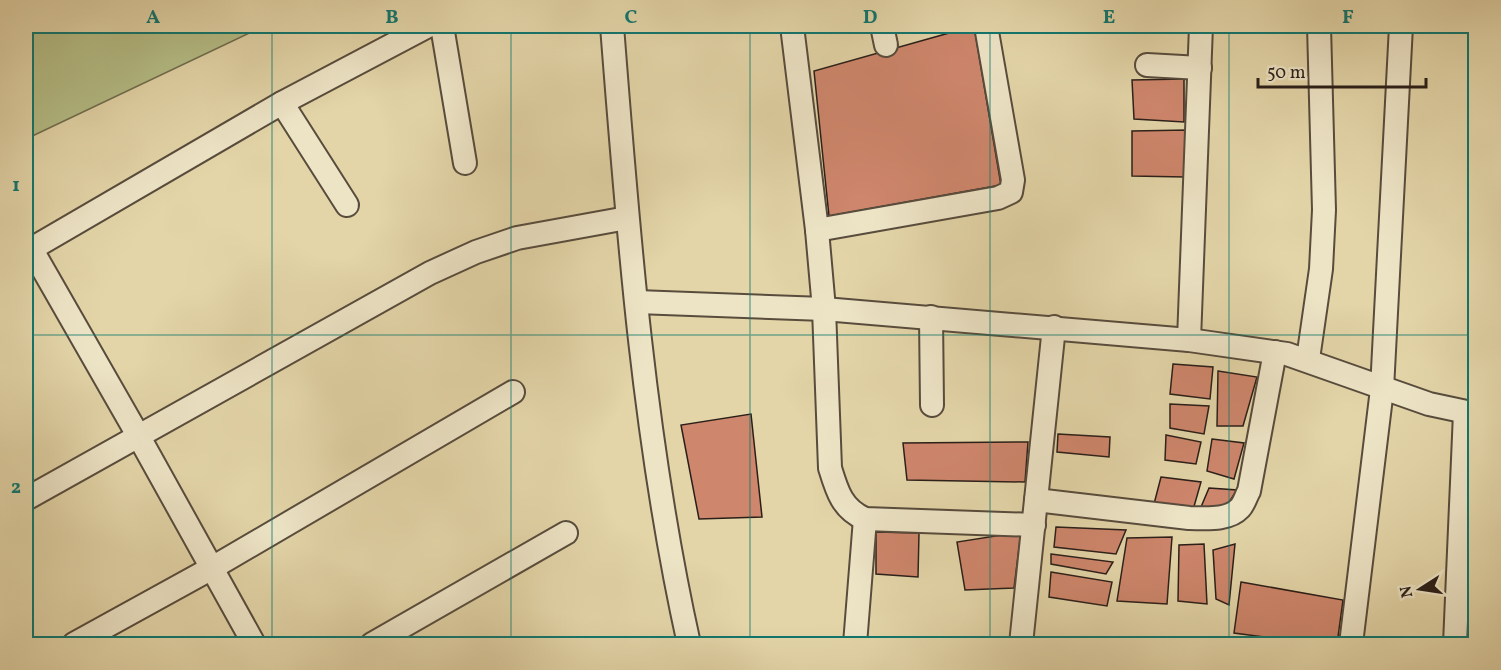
<svg xmlns="http://www.w3.org/2000/svg" width="1501" height="670" font-family="Vollkorn,serif">
<style>
.green{fill:#b5bd86;stroke:#706e50;stroke-width:1.5}
.building{fill:#ce866c;stroke:#2a1f19;stroke-width:1.5}
.lines{fill:none;stroke-linecap:round;stroke-linejoin:round}
.minor-casing{stroke:#584c3d;stroke-width:26}
.minor{stroke:#ede4c6;stroke-width:22}
.grid{fill:none;stroke:#0f766e;stroke-width:1.5;stroke-opacity:0.55}
.neatline{fill:none;stroke:#0f766e;stroke-width:2}
.grid-label{font-size:20px;text-anchor:middle;font-weight:bold;fill:#0f766e}
</style>
<rect width="100%" height="100%" fill="#e3d5a8"/>
<filter id="stains"><feTurbulence type="fractalNoise" baseFrequency=".00333" numOctaves="4"/><feColorMatrix values="0 0 0 0 .2 0 0 0 0 .09 0 0 0 0 .02 0 0 0 .5 -.17"/></filter>
<radialGradient id="worn" r=".72"><stop offset=".6" stop-color="#630" stop-opacity="0"/><stop offset="1" stop-color="#630" stop-opacity=".3"/></radialGradient>
<!-- green -->
<polygon class="green" points="26,26 264,26 26,139"/>
<!-- building -->
<g class="building">
<polygon points="974,26 1001,185 829,216 814,71"/>
<polygon points="1184,79 1184,122 1134,119 1132,80"/>
<polygon points="1188,130 1186,177 1132,176 1132,131"/>
<polygon points="1173,364 1213,367 1210,399 1170,394"/>
<polygon points="1218,371 1257,377 1243,426 1217,426"/>
<polygon points="1170,404 1209,406 1204,434 1170,428"/>
<polygon points="751,414 762,517 699,519 681,425"/>
<polygon points="1058,434 1110,437 1109,457 1057,452"/>
<polygon points="1166,435 1201,442 1196,464 1165,460"/>
<polygon points="1212,439 1244,443 1234,479 1207,471"/>
<polygon points="1028,442 1025,482 907,480 903,443"/>
<polygon points="1161,477 1201,482 1193,510 1154,504"/>
<polygon points="1209,488 1237,490 1226,507 1201,507"/>
<polygon points="1056,527 1126,530 1116,554 1054,547"/>
<polygon points="876,532 919,533 918,577 876,574"/>
<polygon points="1021,532 1014,588 965,590 957,542"/>
<polygon points="1172,537 1167,604 1117,601 1127,538"/>
<polygon points="1204,544 1207,604 1178,601 1179,545"/>
<polygon points="1235,544 1229,605 1216,599 1213,550"/>
<polygon points="1051,554 1113,562 1106,574 1051,564"/>
<polygon points="1051,572 1112,582 1107,606 1049,597"/>
<polygon points="1241,582 1343,600 1337,644 1316,644 1234,633"/>
</g>
<g class="lines">
<defs>
<g id="minor">
<polyline points="442,26 465,163"/>
<path d="M612,26C628,232 644,442 689,644"/>
<path d="M792,26L817,230L824,309L830,468C837,491 842,509 865,519L1034,525"/>
<polyline points="882,26 886,45"/>
<polyline points="1147,65 1200,68"/>
<polyline points="282,103 347,205"/>
<polyline points="817,230 998,198 1011,192 1013,180 986,26"/>
<polyline points="32,250 139,437 254,644"/>
<polyline points="26,252 282,103 428,26"/>
<polyline points="637,302 824,309 1189,340 1287,354 1429,404 1476,414"/>
<polyline points="931,317 932,405"/>
<polyline points="1189,340 1201,26"/>
<polyline points="1309,352 1321,269 1324,210 1319,26"/>
<polyline points="26,499 430,273 476,252 517,238 627,218"/>
<path d="M1036,500L1189,518C1205,518 1228,521 1240,508C1244,504 1246,496 1249,491L1275,352"/>
<polyline points="74,644 212,568 513,392"/>
<polyline points="372,644 566,533"/>
<polyline points="855,644 865,519"/>
<polyline points="1021,644 1054,327"/>
<polyline points="1351,644 1382,389 1401,26"/>
<polyline points="1455,644 1465,413"/>
</g>
</defs>
<!-- minor casing -->
<use href="#minor" class="minor-casing"/>
<!-- minor -->
<use href="#minor" class="minor"/>
</g>
<!-- grid -->
<path class="grid" d="M272,26V644M511,26V644M750,26V644M990,26V644M1229,26V644M26,335H1476"/>
<!-- margin -->
<rect width="1501" height="670" fill="none" stroke="#e3d5a8" stroke-width="66"/>
<!-- north arrow -->
<g transform="translate(1420 589) rotate(258)" stroke="#ede4c6" stroke-width="4.5" paint-order="stroke">
<path d="M0-4.5L10 22L0 15L-10 22Z" fill="#2a1f19"/>
<text y="-9" font-size="16" font-weight="bold" text-anchor="middle" fill="#2a1f19">N</text>
</g>
<!-- scale -->
<path d="M1258 78v9h168v-9" fill="none" stroke="#2a1f19" stroke-width="3"/>
<text x="1267" y="78" font-size="18" fill="#2a1f19" stroke="#ede4c6" stroke-width="4.5" paint-order="stroke">50 m</text>
<rect x="33" y="33" width="1435" height="604" class="neatline"/>
<g class="grid-label">
<text x="153" y="23">A</text>
<text x="392" y="23">B</text>
<text x="631" y="23">C</text>
<text x="870" y="23">D</text>
<text x="1109" y="23">E</text>
<text x="1348" y="23">F</text>
<text x="16" y="191">1</text>
<text x="16" y="493">2</text>
</g>
<rect width="100%" height="100%" filter="url(#stains)"/>
<rect width="100%" height="100%" fill="url(#worn)"/>
</svg>
